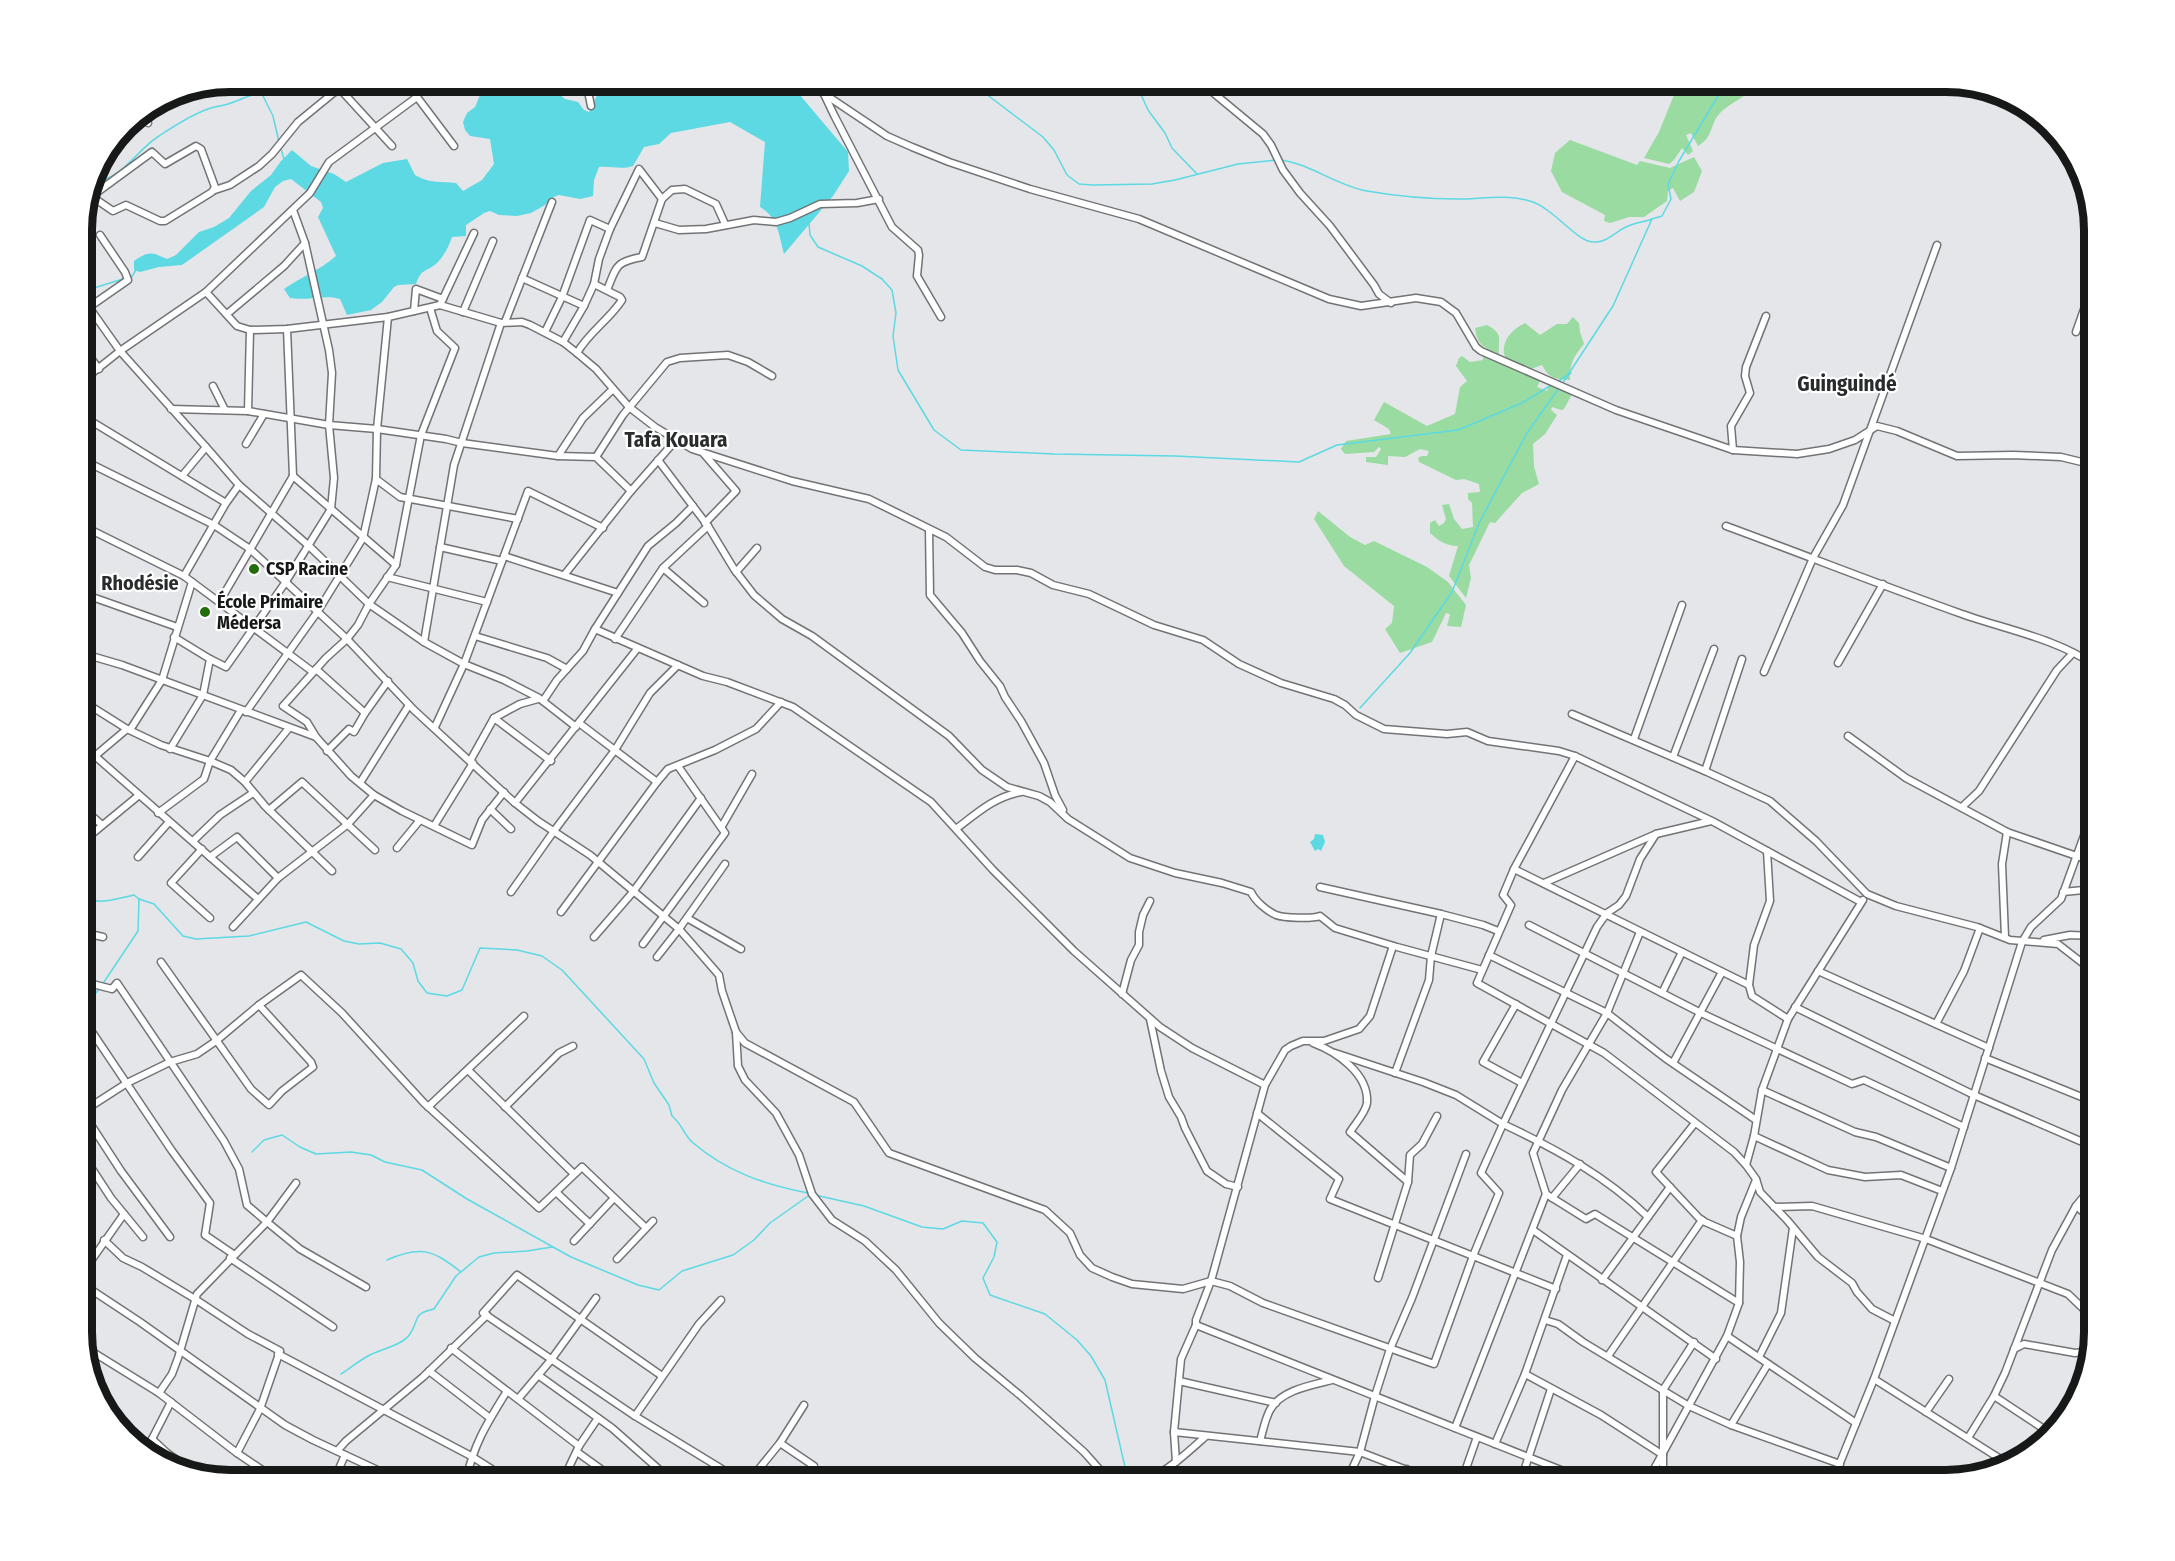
<svg xmlns="http://www.w3.org/2000/svg" width="2175" height="1561" font-family="'Fira Sans Condensed',sans-serif">
<style>
.green{fill:#99dba0}
.water{fill:#5cd9e3}
.lines{fill:none;stroke-linecap:round;stroke-linejoin:round}
.stream{stroke:#5cd9e3;stroke-width:1.5}
.minor-casing{stroke:#717375;stroke-width:9}
.minor{stroke:#fff;stroke-width:6}
.poi-dot{fill:#236d0c;stroke:#fff;stroke-width:2}
.labels{text-anchor:middle;dominant-baseline:central;stroke-width:4.5;stroke-linejoin:round;paint-order:stroke}
.poi-label{font-size:18px;font-weight:bold;fill:#171818;stroke:#fff;text-anchor:start}
.neighbourhood-label{font-size:20px;font-weight:bold;fill:#292b2c;stroke:#fff}
.quarter-label{font-size:21px;font-weight:bold;fill:#292b2c;stroke:#fff}
.rim{fill:none;stroke:#171818;stroke-width:8}
</style>
<rect width="100%" height="100%" fill="#e4e6e9"/>
<!-- green -->
<g class="green">
<path d="M1688,81H1755C1750,97 1732,101 1721,112C1710,122 1714,137 1698,146L1691,133L1686,135L1693,151L1688,155L1682,148L1674,160L1669,164L1644,158L1659,132L1674,95Z"/>
<polygon points="1570,140 1637,165 1640,161 1670,168 1694,157 1702,171 1694,192 1680,201 1673,188 1668,191 1667,201 1644,217 1629,217 1610,223 1604,221 1605,215 1562,192 1551,171 1555,153"/>
<path d="M1573,317L1579,323L1580,332L1584,344C1574,356 1569,364 1570,380C1555,378 1550,380 1542,365L1531,369L1506,358L1504,354C1502,339 1513,329 1525,323L1540,335L1557,324H1567Z"/>
<path d="M1487,325C1504,334 1498,339 1499,354C1485,349 1477,345 1475,328Z"/>
<path d="M1483,355L1541,379L1537,387L1547,391L1550,383L1572,394L1564,409L1561,410L1552,407L1551,410L1557,415L1545,434L1533,444L1534,467L1539,484L1522,493L1495,523L1490,522L1469,565L1471,578L1466,598L1449,576L1458,546C1446,546 1439,541 1430,533V523L1435,520L1439,526L1444,523L1446,519L1442,505L1449,504L1454,519L1462,529L1473,527L1472,503L1468,499V493L1480,492L1479,484L1464,479L1456,480L1419,462L1418,458L1422,456H1427L1429,451L1420,449L1405,457L1388,456V465L1366,462V457H1376L1381,449L1379,447L1374,452L1345,454L1341,449L1346,441L1391,434L1389,429L1374,420L1384,402L1427,426L1455,414L1460,387L1467,381L1456,366L1459,358L1462,356L1470,362L1483,360Z"/>
<polygon points="1318,511 1350,537 1365,545 1374,541 1427,567 1448,582 1466,605 1461,627 1447,626 1450,614 1446,613 1432,642 1400,653 1385,629 1392,623 1394,606 1344,566 1314,519"/>
</g>
<!-- water -->
<g class="water">
<path d="M489,81H539L550,86L565,99L578,102L584,110L589,112L602,85L607,81H788L848,152L849,171L833,196L784,254C779,235 778,217 760,207L765,142L730,122L671,133L659,144L644,147L633,166C622,170 611,166 599,167L594,180L593,196L580,199L559,195L551,198L545,205L531,213L517,216L499,215L490,211L484,213L466,225V236L452,237C449,246 444,256 437,263C426,273 422,267 416,284L398,285L394,287L382,302L371,310L347,315L340,299C326,294 307,301 290,298L284,289C301,277 320,270 336,256L318,217L323,208L321,202L291,179L283,181L275,187L264,207L182,265L159,267L140,272L134,270V261C149,251 151,252 167,259L176,255L199,232L214,227L229,218L251,191L271,175L281,161L292,150L311,166L334,174L346,182L383,163L407,159L415,175C431,184 440,181 456,183L463,191L482,180L494,164L490,139L470,136L465,130L463,122L467,113L475,107L483,88Z"/>
<polygon points="1315,834 1323,835 1325,842 1321,851 1318,849 1315,851 1310,842 1314,839"/>
</g>
<g class="lines">
<!-- stream -->
<g class="stream">
<polyline points="969,81 1043,137 1054,150 1067,175 1079,184 1093,185 1152,184 1175,180 1238,164 1276,160"/>
<polyline points="1135,81 1148,110 1165,133 1172,148 1197,174"/>
<polyline points="280,146 284,159"/>
<path d="M1281,160C1311,164 1337,186 1367,191C1396,196 1427,199 1457,199C1481,199 1506,194 1530,201C1554,208 1576,242 1594,242C1606,243 1615,232 1626,227C1634,223 1644,222 1652,219"/>
<path d="M91,183C123,180 135,151 159,136C174,126 191,115 208,109C216,106 224,106 231,103C241,100 251,93 262,94L273,116L279,142"/>
<polyline points="809,223 810,235 818,247 862,266 882,279 892,290 896,313 893,336 898,370 934,430 961,450 1054,454 1175,456 1299,462 1337,445 1458,430 1522,403 1553,384"/>
<polyline points="131,278 136,270"/>
<polyline points="81,292 126,278"/>
<polyline points="1557,382 1571,373"/>
<polyline points="1562,384 1613,306 1652,219 1662,216 1671,199 1668,184 1679,161 1727,81"/>
<polyline points="1360,708 1410,653 1452,592 1480,521 1527,433 1559,388"/>
<path d="M81,896C99,906 115,899 134,895L139,899L154,904L183,936L196,939L249,936L306,922L344,941L359,944L380,943L401,949L413,963L418,981L427,993L447,996L462,990L480,948L517,950L542,956L562,970L644,1059L654,1083L669,1105L672,1116C682,1124 684,1135 692,1142C727,1172 763,1184 808,1193"/>
<polyline points="102,985 138,931 139,899"/>
<polyline points="81,1002 92,998 99,989"/>
<polyline points="252,1152 264,1140 282,1135 300,1147 316,1154 351,1152 371,1155 385,1162 422,1170 467,1199 571,1257 638,1285 659,1290 682,1271 733,1255 754,1240 770,1223 811,1194"/>
<polyline points="815,1195 864,1206 922,1227 943,1229 962,1221 983,1223 997,1242 994,1257 983,1278 990,1295 1045,1314 1077,1340 1091,1356 1105,1380 1128,1480"/>
<path d="M387,1260C421,1245 433,1250 461,1272"/>
<path d="M341,1374C350,1368 359,1361 368,1356C380,1349 402,1346 410,1334C420,1320 411,1314 434,1309L456,1276L479,1257L494,1253L527,1251L552,1247"/>
</g>
<defs>
<g id="minor">
<polyline points="320,81 335,92"/>
<polyline points="405,81 454,146"/>
<polyline points="586,81 591,106"/>
<polyline points="805,81 887,136 912,147 949,162 1030,189 1139,219 1329,299 1361,306 1416,298 1441,302 1456,313 1476,347 1481,351 1616,410 1733,450 1797,454 1829,449 1855,440 1877,426 1897,431 1957,456 2013,455 2061,457 2094,465"/>
<polyline points="822,81 824,94 834,115 892,227 918,250 919,255 917,276 941,317"/>
<polyline points="1199,81 1263,134 1271,145 1283,170 1300,193 1330,226 1374,285 1379,294 1391,303"/>
<polyline points="339,88 392,146"/>
<polyline points="138,114 148,123"/>
<polyline points="215,190 230,185 259,166 272,154 298,122 348,81"/>
<polyline points="88,194 113,211 126,205 160,221 165,221 212,192 215,187 201,149 196,146 165,164 152,152 92,196"/>
<polyline points="655,223 679,230 706,229 754,220 776,222 790,218 820,204 857,203 879,199"/>
<polyline points="100,235 125,272 128,280 95,303 91,306 91,310 120,351 206,447 182,476"/>
<polyline points="522,278 584,306"/>
<path d="M607,290C617,266 615,262 642,257L662,199L672,190L685,189L716,204L725,224"/>
<polyline points="206,292 237,326 250,330 287,329 388,317 440,305 501,323 522,322 530,325 563,342 577,353 596,369 629,407 655,427 692,449 792,481 869,499 946,537 985,567 995,570 1017,570 1031,573 1053,585 1089,594 1154,625 1203,640 1239,664 1281,683 1334,699 1345,705 1356,715 1384,729 1447,734 1467,732 1488,741 1559,751 1575,756 1712,821 1861,902"/>
<polyline points="440,305 474,233"/>
<polyline points="414,311 416,289 443,299"/>
<polyline points="463,312 493,241"/>
<polyline points="227,314 284,266 305,243"/>
<polyline points="505,322 552,202"/>
<polyline points="81,323 93,314"/>
<polyline points="545,332 562,297 590,220 610,229"/>
<polyline points="2076,332 2094,281"/>
<polyline points="563,342 584,306 594,284 599,259 610,229 639,169 662,199"/>
<polyline points="81,345 99,369"/>
<path d="M577,353C589,332 609,320 622,300L620,297L594,284"/>
<polyline points="81,382 120,351 206,292 310,193 329,162 417,97"/>
<polyline points="213,386 225,410"/>
<polyline points="171,409 248,411 329,425 377,429 446,439 462,443 558,456 596,457 631,491"/>
<polyline points="248,411 250,330"/>
<polyline points="81,415 226,503"/>
<polyline points="246,444 264,414"/>
<polyline points="206,447 239,485 309,546 369,604 396,565 293,476"/>
<polyline points="1733,450 1731,426 1750,393 1745,376 1746,367 1766,316"/>
<polyline points="704,454 736,491 705,523"/>
<polyline points="558,456 583,418 613,389"/>
<polyline points="596,457 623,415 667,362 680,358 728,355 748,362 772,376"/>
<polyline points="81,459 214,525 250,549 347,639 414,710 515,803 538,821 590,855 679,929 719,975 722,991 736,1032 745,1043 854,1102 889,1153 1045,1210 1070,1233 1080,1255 1092,1268 1112,1277 1132,1284 1183,1289 1211,1281"/>
<path d="M658,460L708,526L734,569L754,595L782,619L812,636L949,736L982,770L1007,787L1039,796L1050,802L1068,819L1130,858L1175,873L1222,883L1251,892C1255,901 1267,911 1276,915C1284,918 1312,919 1320,916L1335,928L1397,947L1482,970"/>
<polyline points="376,479 400,497 518,519"/>
<polyline points="81,525 184,576 313,672"/>
<path d="M1726,526C1805,555 1883,586 1962,614C2004,629 2058,639 2094,665"/>
<polyline points="929,529 930,595 962,633 980,661 1000,686 1005,697 1021,721 1044,763 1055,795 1063,810"/>
<polyline points="440,547 502,561"/>
<polyline points="504,556 618,593 595,629"/>
<polyline points="396,565 421,435 455,348 437,331 430,308"/>
<polyline points="663,568 704,603"/>
<polyline points="736,572 757,548"/>
<polyline points="565,574 631,491 676,440"/>
<polyline points="184,576 226,503 239,485"/>
<polyline points="387,577 487,602"/>
<polyline points="81,593 177,627"/>
<polyline points="618,593 648,546 676,523 693,506"/>
<polyline points="220,601 293,476 287,329"/>
<polyline points="475,636 547,658 567,669"/>
<polyline points="174,637 210,659 226,667 285,583 331,509 334,478 329,425 332,373 329,350 305,243 293,210"/>
<polyline points="615,639 663,568 708,526"/>
<polyline points="424,642 454,465 501,323"/>
<polyline points="81,653 122,665 316,737 351,776 374,795 348,824 278,878 233,927"/>
<polyline points="1838,663 1883,584"/>
<polyline points="316,669 365,713"/>
<polyline points="1764,672 1813,558 1843,505 1937,245"/>
<polyline points="81,700 127,729 161,745 210,761 231,770 245,782 265,806 332,871"/>
<polyline points="543,701 557,680 583,651 595,629 703,676 727,682 793,707 931,802 993,870 1074,951 1160,1027 1192,1048 1265,1085"/>
<polyline points="246,712 318,611 363,538 376,479 377,429 388,317"/>
<polyline points="1572,714 1705,771 1770,801 1816,841 1867,894 1896,906 1977,927 2010,940 2058,944 2094,972"/>
<polyline points="494,718 551,761"/>
<polyline points="579,723 657,782"/>
<polyline points="435,727 464,664 528,491 603,528"/>
<polyline points="130,730 162,680 192,582"/>
<polyline points="1848,736 1906,778 2007,832 2094,862"/>
<polyline points="316,737 307,722 283,706 326,658 347,639 358,625 369,604 424,642 464,664 504,680 539,698 576,727"/>
<polyline points="1634,739 1682,605"/>
<polyline points="81,748 95,756 258,899"/>
<polyline points="170,749 203,695 210,659"/>
<polyline points="327,751 349,729 354,732 365,713 388,681"/>
<polyline points="1575,756 1514,869 1503,895 1511,905 1477,983 1604,1053 1734,1152 1746,1165 1756,1179 1760,1192 1787,1220 1818,1257 1852,1283 1857,1292 1872,1309 1895,1321"/>
<polyline points="1673,757 1714,649"/>
<polyline points="470,761 494,718 520,704 538,699"/>
<polyline points="81,764 95,756 127,729"/>
<polyline points="1705,771 1742,659"/>
<polyline points="245,782 289,728"/>
<polyline points="360,783 409,705"/>
<polyline points="374,795 402,811 472,845 482,820 504,792"/>
<polyline points="515,803 637,649"/>
<polyline points="81,806 102,825"/>
<polyline points="1962,807 1979,791 2057,670 2073,653"/>
<polyline points="490,809 511,829"/>
<polyline points="269,810 302,782 375,850"/>
<polyline points="158,813 204,779 210,761 241,710"/>
<polyline points="434,826 473,763"/>
<polyline points="722,826 752,774"/>
<path d="M956,829C977,813 994,797 1021,792"/>
<polyline points="193,841 220,815 253,793"/>
<polyline points="81,843 138,796"/>
<polyline points="397,848 420,820"/>
<polyline points="202,849 171,883 210,918"/>
<polyline points="1767,851 1770,901 1754,945 1749,985 1752,996 1788,1019"/>
<polyline points="138,857 169,822"/>
<polyline points="210,857 237,837 278,878"/>
<polyline points="1514,869 1749,985"/>
<polyline points="1544,883 1656,834 1711,821"/>
<polyline points="1320,887 1441,914 1483,925 1498,931"/>
<polyline points="511,892 554,831 615,750 650,693 678,665"/>
<polyline points="2063,892 2094,889"/>
<polyline points="561,912 657,782 668,769 715,750 756,729 781,702"/>
<polyline points="687,918 741,949"/>
<polyline points="81,920 87,902"/>
<polyline points="1529,925 1701,1013 1852,1084 1864,1080 1964,1127"/>
<polyline points="81,932 103,937"/>
<polyline points="594,937 633,892 701,798"/>
<polyline points="2005,937 2002,864 2007,832"/>
<polyline points="2044,940 2070,935 2094,936"/>
<polyline points="643,944 725,833 678,766"/>
<polyline points="1489,955 1607,1013 1665,1058 1756,1120"/>
<polyline points="657,957 679,929 725,864"/>
<polyline points="161,962 251,1089 269,1105 282,1091 313,1067 311,1062 259,1005"/>
<polyline points="1818,971 1989,1048"/>
<polyline points="81,981 112,989 117,983 224,1141 239,1169 247,1205 267,1222 296,1183"/>
<polyline points="1662,993 1682,952"/>
<polyline points="1122,994 1131,960 1139,945 1139,932 1143,915 1150,901"/>
<polyline points="1516,1004 1483,1062 1522,1083"/>
<polyline points="1795,1007 1974,1095 2094,1147"/>
<polyline points="82,1017 172,1151 210,1203 205,1235 233,1254"/>
<polyline points="1150,1019 1161,1071 1169,1097 1181,1117 1185,1128 1207,1171 1226,1184 1238,1187"/>
<polyline points="1936,1024 1964,971 1980,928"/>
<polyline points="736,1032 738,1066 745,1080 776,1113 799,1155 812,1194 832,1220 865,1241 896,1270 939,1323 975,1358 1021,1396 1084,1452 1109,1480"/>
<path d="M1313,1043C1337,1052 1369,1074 1367,1103C1366,1112 1355,1124 1350,1132L1408,1182"/>
<polyline points="1335,1053 1423,1082 1456,1095 1503,1124 1481,1173 1499,1193 1473,1256 1434,1364 1263,1303 1230,1286 1211,1281 1265,1085 1285,1050 1291,1046 1303,1041 1324,1041 1359,1029 1370,1016 1393,946"/>
<polyline points="1985,1058 2094,1102"/>
<polyline points="1673,1063 1722,972"/>
<polyline points="468,1070 574,1174"/>
<polyline points="1395,1073 1429,980 1431,956 1441,914"/>
<polyline points="1762,1090 1855,1132 1876,1137 1951,1168"/>
<polyline points="428,1107 524,1016"/>
<polyline points="505,1107 559,1053 573,1046"/>
<polyline points="82,1111 121,1171 170,1237"/>
<polyline points="82,1112 127,1083 170,1062 197,1054 216,1041 259,1005 301,975 342,1013 424,1103 539,1208 582,1167 646,1228"/>
<polyline points="1257,1113 1339,1179 1330,1199 1556,1289"/>
<polyline points="1695,1123 1656,1172 1699,1218 1705,1222 1737,1236"/>
<polyline points="1754,1136 1828,1170 1865,1177 1901,1175 1942,1191"/>
<polyline points="81,1152 111,1198 143,1237"/>
<polyline points="1746,1165 1754,1136 1762,1090 1788,1019 1863,900"/>
<polyline points="556,1192 590,1224"/>
<polyline points="1546,1194 1586,1219 1595,1214 1739,1303"/>
<polyline points="1552,1198 1580,1164"/>
<polyline points="2076,1206 2094,1221"/>
<polyline points="1774,1207 1812,1206 1926,1239 2068,1294 2094,1319"/>
<path d="M1648,1217C1606,1176 1556,1149 1503,1124L1597,927L1607,913L1619,905L1626,896L1640,859L1656,834"/>
<polyline points="1533,1230 1716,1359"/>
<polyline points="104,1240 123,1258 142,1267 195,1299 248,1334 280,1351 260,1409 237,1453"/>
<polyline points="574,1241 614,1198"/>
<polyline points="230,1258 333,1327"/>
<polyline points="617,1259 653,1221"/>
<polyline points="81,1275 124,1214"/>
<polyline points="1378,1278 1408,1182 1410,1155 1422,1144 1437,1116"/>
<polyline points="1602,1280 1670,1187"/>
<polyline points="81,1283 140,1322 285,1425 313,1440 399,1480"/>
<polyline points="1545,1320 1558,1324 1583,1342 1689,1406 1731,1425 1840,1464"/>
<polyline points="1196,1325 1586,1480"/>
<polyline points="1727,1336 1856,1423"/>
<polyline points="83,1346 159,1393 237,1453 277,1480"/>
<polyline points="451,1348 579,1446"/>
<polyline points="2014,1349 2024,1344 2075,1353 2091,1351"/>
<polyline points="278,1354 471,1456 509,1480"/>
<polyline points="1608,1356 1702,1220"/>
<polyline points="1759,1357 1781,1313 1793,1228"/>
<polyline points="429,1371 490,1418"/>
<polyline points="1525,1374 1601,1415 1663,1455"/>
<polyline points="538,1375 612,1428 671,1480"/>
<polyline points="662,1376 517,1275 483,1313 635,1416 740,1480"/>
<polyline points="1874,1379 2010,1465"/>
<polyline points="1179,1381 1276,1403"/>
<polyline points="159,1393 172,1374 178,1358 197,1294 267,1222 300,1249 366,1287"/>
<polyline points="1994,1396 2050,1433"/>
<polyline points="518,1399 551,1360 596,1298"/>
<polyline points="1926,1412 1949,1379"/>
<polyline points="635,1416 699,1324 721,1300"/>
<polyline points="1731,1425 1768,1364"/>
<polyline points="1455,1428 1546,1194 1533,1153 1562,1090 1607,1013 1640,932"/>
<polyline points="1174,1432 1360,1452 1433,1480"/>
<polyline points="1968,1438 1994,1396 2005,1373 2052,1250 2076,1206 2094,1184"/>
<polyline points="152,1439 171,1402"/>
<path d="M1260,1441C1263,1431 1265,1419 1270,1410C1281,1390 1312,1385 1332,1380"/>
<polyline points="780,1443 814,1466"/>
<polyline points="1495,1444 1525,1374 1567,1255"/>
<polyline points="337,1451 346,1441 423,1377 487,1315"/>
<polyline points="144,1452 152,1439 167,1453 196,1474"/>
<polyline points="577,1452 616,1480"/>
<polyline points="1176,1462 1174,1432 1181,1359 1196,1325 1196,1320 1211,1281"/>
<polyline points="1900,1472 1919,1480"/>
<polyline points="1663,1477 1730,1472 1752,1480"/>
<polyline points="1248,1478 1250,1480"/>
<polyline points="257,1480 262,1470"/>
<polyline points="334,1480 345,1455"/>
<path d="M466,1480C474,1443 488,1422 507,1391"/>
<polyline points="563,1480 579,1446 598,1418"/>
<polyline points="750,1480 780,1443 804,1405"/>
<path d="M1147,1480C1169,1470 1188,1452 1206,1436"/>
<polyline points="1347,1480 1360,1452 1375,1396 1390,1349 1412,1298 1466,1154"/>
<polyline points="1402,1480 1407,1469"/>
<polyline points="1462,1480 1477,1437"/>
<polyline points="1521,1480 1551,1389"/>
<polyline points="1648,1480 1727,1336 1739,1303 1740,1262 1737,1236 1741,1217 1756,1180"/>
<polyline points="1663,1480 1663,1390 1694,1342"/>
<polyline points="1833,1480 1874,1379 1951,1168 2022,942 2031,927 2061,899 2094,808"/>
</g>
</defs>
<!-- minor casing -->
<use href="#minor" class="minor-casing"/>
<!-- minor -->
<use href="#minor" class="minor"/>
</g>
<!-- markers -->
<g class="poi-dot">
<circle cx="254" cy="569" r="6"/>
<circle cx="205" cy="612" r="6"/>
</g>
<g class="labels">
<!-- poi labels -->
<g class="poi-label">
<text x="266" y="569">CSP Racine</text>
<text x="217" y="602">École Primaire<tspan x="217" dy="21">Médersa</tspan></text>
</g>
<!-- neighbourhood labels -->
<g class="neighbourhood-label">
<text x="140" y="583">Rhodésie</text>
</g>
<!-- quarter labels -->
<g class="quarter-label">
<text x="1847" y="384">Guinguindé</text>
<text x="676" y="440">Tafa Kouara</text>
</g>
</g>
<!-- crop -->
<path d="M0 0H2175V1561H0ZM230 92H1946A138 138 0 0 1 2084 230V1332A138 138 0 0 1 1946 1470H230A138 138 0 0 1 92 1332V230A138 138 0 0 1 230 92Z" fill="#fff" fill-rule="evenodd"/>
<path class="rim" d="M230 92H1946A138 138 0 0 1 2084 230V1332A138 138 0 0 1 1946 1470H230A138 138 0 0 1 92 1332V230A138 138 0 0 1 230 92Z"/>
</svg>
